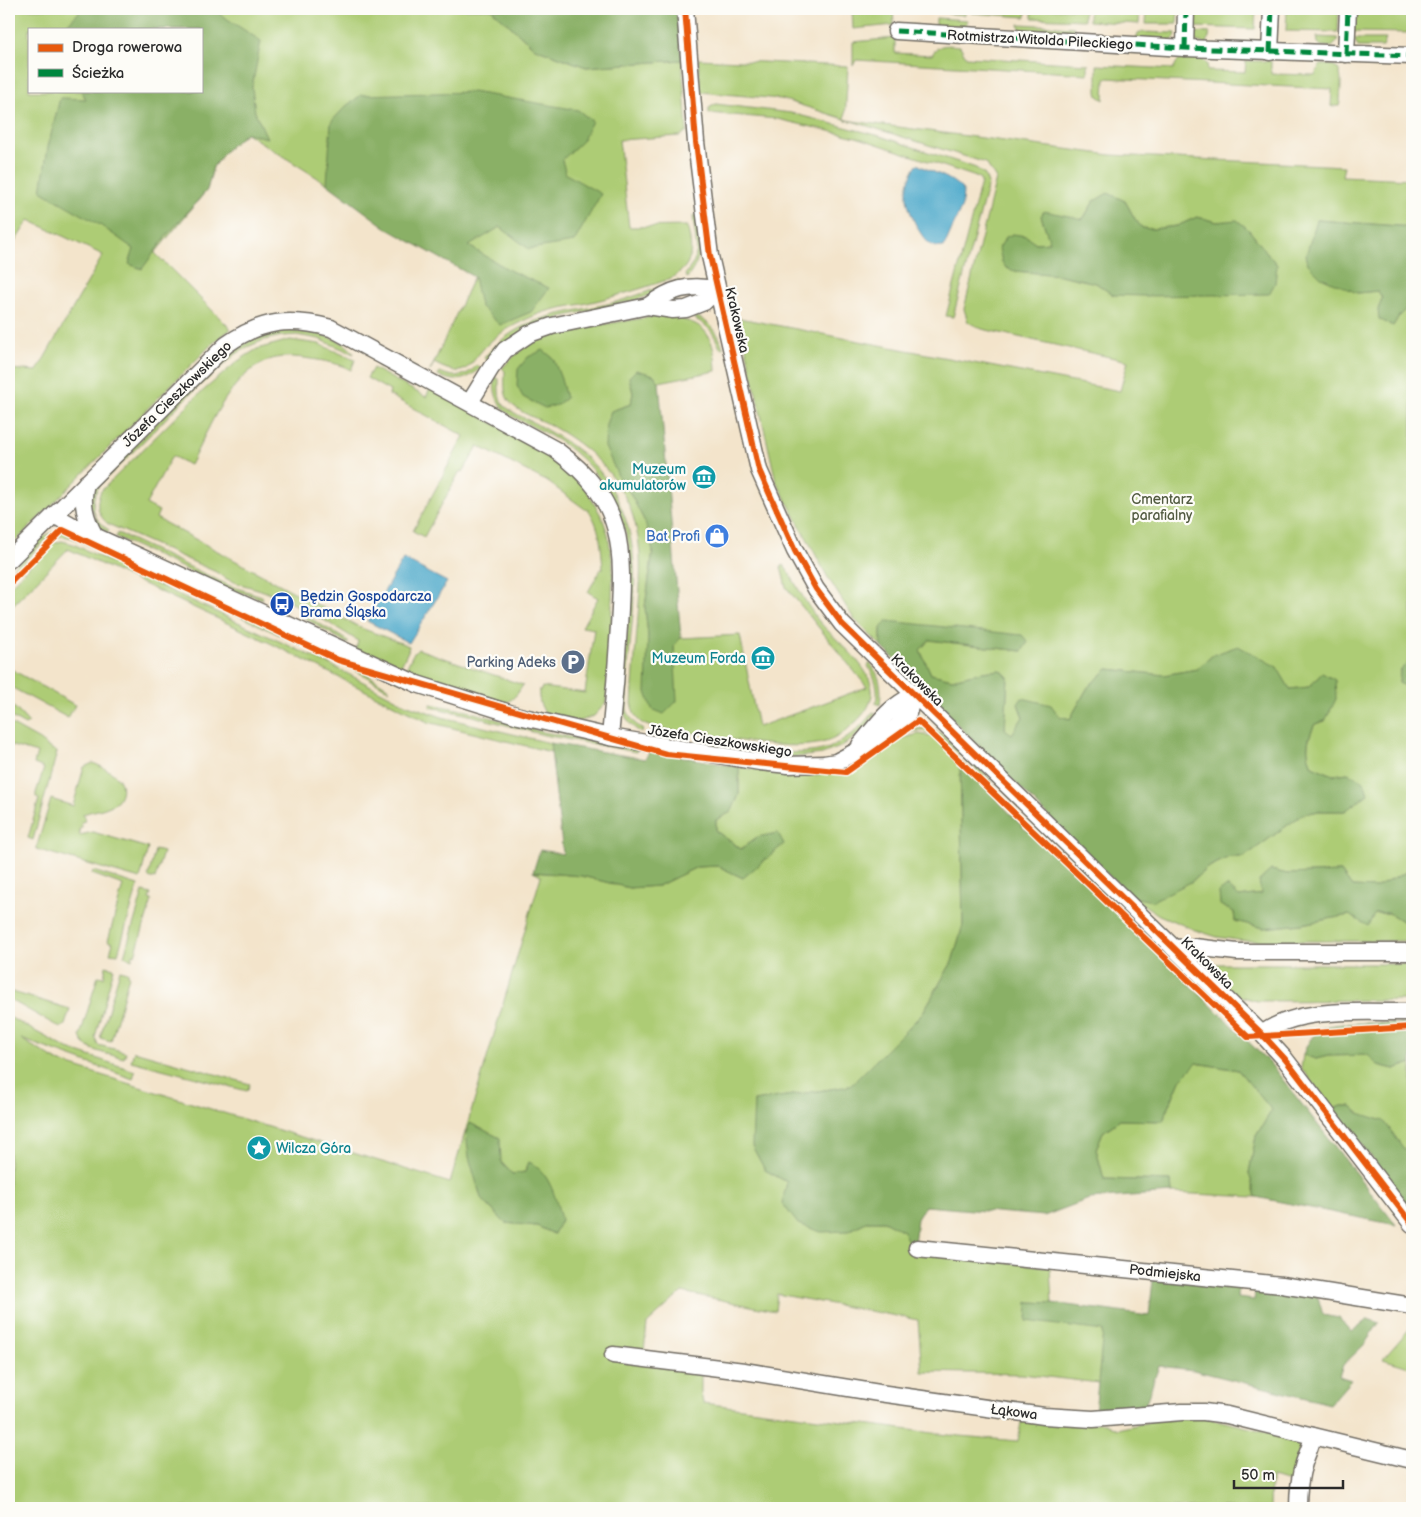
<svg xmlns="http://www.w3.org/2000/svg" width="1421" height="1517" font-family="'Balsamiq Sans',sans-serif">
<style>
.green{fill:#adcc74;stroke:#6c7c50;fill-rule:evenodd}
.forest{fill:#8ab066;stroke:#5a6e48}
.water{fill:#4ca8ca;stroke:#3c6a7a}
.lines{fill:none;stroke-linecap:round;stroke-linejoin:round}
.minor-casing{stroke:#716c63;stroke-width:19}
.minor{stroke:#fff;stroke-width:16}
.quiet{stroke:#00873e;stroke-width:5;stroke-dasharray:10 5;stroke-linecap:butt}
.cycleway-casing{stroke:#fdfcf7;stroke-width:9}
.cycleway{stroke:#e8590c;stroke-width:6}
.labels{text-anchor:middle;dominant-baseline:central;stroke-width:4.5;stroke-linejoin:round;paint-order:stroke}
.street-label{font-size:14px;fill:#2b2b2b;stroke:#fdfcf7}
.culture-label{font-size:14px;fill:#0d838f;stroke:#fdfcf7;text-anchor:end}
.park-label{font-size:14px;fill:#525b41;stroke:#fdfcf7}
.shop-label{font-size:14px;fill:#366cbe;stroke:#fdfcf7;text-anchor:end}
.transit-label{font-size:14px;fill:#164399;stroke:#fdfcf7;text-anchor:start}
.service-label{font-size:14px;fill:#4e5e75;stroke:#fdfcf7;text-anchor:end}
</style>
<rect width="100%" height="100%" fill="#fdfcf7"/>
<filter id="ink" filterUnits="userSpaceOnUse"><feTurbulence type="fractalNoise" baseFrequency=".02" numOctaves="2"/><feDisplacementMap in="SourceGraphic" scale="10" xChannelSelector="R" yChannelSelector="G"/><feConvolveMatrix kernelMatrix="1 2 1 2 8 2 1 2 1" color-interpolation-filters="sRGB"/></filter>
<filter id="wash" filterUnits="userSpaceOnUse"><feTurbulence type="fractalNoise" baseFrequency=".0096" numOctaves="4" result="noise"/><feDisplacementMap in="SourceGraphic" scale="20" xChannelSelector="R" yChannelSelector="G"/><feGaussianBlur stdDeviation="1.12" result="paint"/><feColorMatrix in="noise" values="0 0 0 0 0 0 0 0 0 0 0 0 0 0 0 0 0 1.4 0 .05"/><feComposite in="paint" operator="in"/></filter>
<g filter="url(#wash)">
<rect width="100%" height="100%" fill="#f3e4cb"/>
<!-- green -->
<g class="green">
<path d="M9,9H491L535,48L586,67L682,60L687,131L680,136L619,140L629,227L687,226C691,242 695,260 680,272C671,280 660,282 649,286C627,293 605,299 583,304C567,307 549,309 534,316C518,323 501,331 489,343C466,365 470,382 434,363L430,371L474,276L246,133L227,149L213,167L207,190L155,253L231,329L212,344L9,548V369L37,371L103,255L29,220L9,251ZM29,29H201V91H29Z"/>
<polygon points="852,9 893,9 894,25 853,29"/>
<polygon points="899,9 966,9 965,15"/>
<polygon points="972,9 1027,9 1026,17 971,13"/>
<polygon points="1032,9 1084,9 1084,20 1032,18"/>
<polygon points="1089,9 1140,9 1139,24 1089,21"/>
<polygon points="1147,9 1178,9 1177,24 1146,24"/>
<polygon points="1193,9 1256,9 1255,29 1193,27"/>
<polygon points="1287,9 1339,9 1338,32 1286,31"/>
<polygon points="1355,9 1412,9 1412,33 1354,32"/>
<polygon points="936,18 968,20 964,28 936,27"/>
<polygon points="1019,24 1074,27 1074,32 1072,35 1023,32 1020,29"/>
<polygon points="1140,32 1176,33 1175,38 1171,41 1136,39 1138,33"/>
<polygon points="1193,32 1210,33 1207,44 1195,41 1193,38"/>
<polygon points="1317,37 1338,38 1338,41 1332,47 1321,46 1318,43"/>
<path d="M895,38V53L932,55C938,43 948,45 960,46L966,57L1088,64V74L856,60L853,66V42Z"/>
<polygon points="1354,39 1386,39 1383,47 1358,47"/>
<path d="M1182,58L1202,59L1207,64L1208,71L1245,72L1246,61H1271V74L1315,75L1320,65C1325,65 1332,64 1336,67C1344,73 1340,93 1340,102L1339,106H1331L1332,89L1105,78L1104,100L1098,96L1097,92V65L1173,69L1177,62Z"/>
<path d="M698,59L848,66L845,120L1111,155L1344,166L1342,176L1412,179V227L1317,220L1357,293L1378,291L1382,298L1378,310L1393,326L1399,316L1412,303V658L1400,670L1399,683L1412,690V869L1375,888L1352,887L1341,872L1287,874L1271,870L1261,894L1239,897L1234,912L1235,921L1264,928L1302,924L1349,915L1389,913L1402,921L1412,920V941H1245L1217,937L1195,930L1159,915L1132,897L1191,882L1207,868L1229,857H1244L1303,814L1319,811H1345L1348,773L1333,775L1312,766C1305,750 1307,740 1315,724L1325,721L1322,673L1309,687L1290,689L1276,667L1213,655L1197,669L1164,675L1108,669L1088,687L1070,719L1059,716L1050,705L1018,704L1023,717L1012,735L1005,730L1008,677L1001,670L982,672L952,679L931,674L920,650L929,640L1022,651L881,629V646L854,619L827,576L776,481L739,318L1120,391L1128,361L982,329L968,322L964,309L996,179L986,163L781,99L701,92ZM1094,201H1125L1135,219L1142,228L1153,229L1177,226L1197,217L1217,222L1237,221L1248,229L1277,265L1113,295L1096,283L1060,275L1015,271L1026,236L1036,243L1050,242L1041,216L1083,219Z"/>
<polygon points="716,104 791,113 880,136 976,168 985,175 988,184 953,317 946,316 981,182 979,178 856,137 777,119 709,113 709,108"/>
<path d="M697,215C700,241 704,257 687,278L685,275L694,262L697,250L693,216Z"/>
<path d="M678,280L680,284L636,300L561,317L497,348L487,360L484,358C521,313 564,315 616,302C637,296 657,288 678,280Z"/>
<path d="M683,312V320C711,325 715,347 716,371L659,382L654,375L629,377L633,393L631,404L611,411L619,478L630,493L645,522L653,551L645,607L648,635L649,659L674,664V645L681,638L740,635L758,727L867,687L786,587L781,567L784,565C796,583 805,603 818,620C834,640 875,668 872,695C870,708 861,718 851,726C846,731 840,736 833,739C802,754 735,740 701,734C687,732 653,730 642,723C636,719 634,714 632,707C633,677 636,646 638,616C641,577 644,540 628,503C611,467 583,443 548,424C536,418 517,412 509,401C503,393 505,380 505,371L502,368L516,354L533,342L551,335L573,329Z"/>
<path d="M695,316C710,322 719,332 723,348H720C713,332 710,327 695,319Z"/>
<path d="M283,331C302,331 344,335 354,354L319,339L297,335L282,336L264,340L247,347L236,354L188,396L99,486C89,503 92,520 109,530L108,533L99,527L89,502L94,486L185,394L233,352L251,340Z"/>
<path d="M290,340L319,344L355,360L351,370C338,363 325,361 311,359C297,357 282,355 269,360C228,376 209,429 190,465L172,456L146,504L159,511L156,518L361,628L409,646L408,651L400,668L356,649L358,641C329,622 298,605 266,592C249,585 230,584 216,572L108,524C97,514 95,504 101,491L197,396L238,361L257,349Z"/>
<polygon points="381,364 422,385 420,388 377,365"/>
<path d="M477,365L481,368C467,380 455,384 438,375L440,372C454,379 467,377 477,365Z"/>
<path d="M373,368L426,397L430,389L502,428L564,466L584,486L602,517L608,534L613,565L611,635L606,703L594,716L581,721H574L547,715C541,708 538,700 539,690H541L542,687L585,693L594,629L582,627L598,598L588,592L601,569H603C601,547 601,526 587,508L585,509L548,482L478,446L463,472L460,471L424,537L413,531L464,436L389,395L390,391L367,378Z"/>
<path d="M495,377L499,379C499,387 498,398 503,404C511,413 525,418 536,424C561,438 587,453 604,477C657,552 624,627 627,710C631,719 634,724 643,729L642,733C630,726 626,720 622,707C624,678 626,648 628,619C629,602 632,583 631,566C628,520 608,480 573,451C555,436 530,426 510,415C497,404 493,393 495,377Z"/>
<path d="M59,531L72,533L101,547L99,551C82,542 63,529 45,541L9,577V572L42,538L49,534Z"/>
<polygon points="118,533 230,586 262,596 263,599 226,588 116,537"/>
<polygon points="62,541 73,544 175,593 333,666 405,704 442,717 550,743 551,752 428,722 270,643 68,549 9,609 9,587 53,543"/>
<polygon points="110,550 342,659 340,663 108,554"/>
<polygon points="305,615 348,641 348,644 303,617"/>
<path d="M418,649L523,685C517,695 512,702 500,704L445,686L405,671L413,654Z"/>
<polygon points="349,663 389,688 389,690 348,666"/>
<path d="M870,663C881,677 882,688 880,705L876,703C879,688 876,679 868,666Z"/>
<polygon points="9,668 75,705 68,718 9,686"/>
<polygon points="431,704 467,711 544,732 637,749 636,752 544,735 465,714 430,707"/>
<polygon points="11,705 17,710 29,723 25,725 9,716 9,709"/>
<path d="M873,712L876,713L864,729L850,741L838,748L822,754L796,757L738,751L702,745L697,740C730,746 798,760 829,748C848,740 861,727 873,712Z"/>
<polygon points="9,723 43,742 46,746 57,752 33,840 28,838 39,799 36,797 36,793 44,768 34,764 37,753 9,745"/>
<path d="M925,728L940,733L963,752L960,755C945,741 931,727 909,732L908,729Z"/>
<path d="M899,731L903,738L919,734L932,736L960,761L963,925L952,962L922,1014L850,1086L754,1101L765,1170L787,1182L848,1231L868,1221H884L903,1231L913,1252L1050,1267L1052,1303L1029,1302L1103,1331L1099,1383L1022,1374L922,1372L918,1320L777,1294L775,1311L682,1292L647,1324L643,1361L701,1368V1393L703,1403L948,1435L1018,1441L1021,1422L1105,1423L1117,1429L1178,1416H1199L1302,1440L1291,1482L1271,1477L1270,1508H9V1017L68,1049L135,1071L133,1079L21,1039L59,1062L450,1183L541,876L533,872L582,876L629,888L658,886L697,867L718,866L743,878L757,837L741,849L716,831V820L731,812L739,795V767L799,776L816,775L844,768L857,761ZM470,1123L484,1131L501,1162L512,1174L525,1172L529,1162L554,1234L537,1226L505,1223L481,1198L477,1182Z"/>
<polygon points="970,759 991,780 996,790 967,761"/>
<path d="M93,763C100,766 111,771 117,777C126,787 121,801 110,806C102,810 91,811 83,814L85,821L81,822L82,827L79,829L80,835L93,832L148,848L140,879L36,849L51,799L73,806L84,767Z"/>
<polygon points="155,850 163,852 155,879 148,877"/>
<polygon points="93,871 138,885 118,954 110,953 113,943 108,941 123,885 92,874"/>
<polygon points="143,892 151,894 149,899 152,900 135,955 133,954 132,959 124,956"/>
<polygon points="1210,964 1412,964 1412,1000 1257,1001 1232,994 1207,970"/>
<path d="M106,966L114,968L95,1037L98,1045L126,1052L124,1058C110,1054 84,1052 80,1036L98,976L104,977Z"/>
<polygon points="120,970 128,972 128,975 129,976 111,1041 100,1038"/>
<polygon points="9,991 70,1009 65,1025 60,1028 57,1026 9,999"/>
<polygon points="134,1051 250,1084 247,1091 131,1061"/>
<polygon points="1303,1055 1316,1059 1328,1056 1368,1055 1378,1065 1394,1069 1412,1063 1412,1145 1404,1150 1351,1106 1342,1106 1334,1109 1301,1068"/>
<polygon points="1196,1063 1238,1070 1272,1110 1256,1136 1249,1173 1256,1197 1172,1193 1171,1181 1104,1179 1096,1149 1103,1132 1120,1120 1163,1121 1180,1080"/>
<polygon points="1412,1326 1412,1368 1383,1359"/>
</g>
<!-- forest -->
<g class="forest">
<polygon points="82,9 212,9 261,41 252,87 255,112 267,138 246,133 227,149 213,167 207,190 167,235 142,269 129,264 134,249 100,225 41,191 48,147 60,98 86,99 81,91 201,91 201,29 63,29"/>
<polygon points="491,9 676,9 682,60 586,67 535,48"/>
<polygon points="472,92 578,110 592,121 582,141 562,160 566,174 601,194 574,242 529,249 500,227 469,246 511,271 549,288 531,312 500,325 480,306 474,277 388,229 327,184 331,122 346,106 361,95"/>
<polygon points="1108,193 1125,201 1135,219 1142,228 1153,229 1177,226 1197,217 1217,222 1237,220 1248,229 1277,265 1275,283 1269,294 1144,296 1113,295 1096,283 1060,275 1015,271 1006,268 1002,262 999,248 1006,237 1013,234 1026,236 1036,243 1050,242 1041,216 1044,211 1083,219 1094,201"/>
<polygon points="1317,220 1412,227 1412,303 1399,316 1393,326 1379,319 1378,310 1382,298 1378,291 1357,293 1321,277 1308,264 1306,255"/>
<polygon points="543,350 553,358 561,379 566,398 557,405 545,408 523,397 517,386 518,369 528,357"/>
<polygon points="636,370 654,375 659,382 681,638 674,645 677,701 664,714 652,709 646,692 648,635 645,607 653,551 645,522 630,493 619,478 605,447 606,424 611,411 631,404 633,393 629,377"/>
<path d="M887,621L1022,635L1028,642L1022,651L929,640L920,650L931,674L952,679L982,672L1001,670L1008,677L1005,729L1012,734L1023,717L1018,704L1022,698L1051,705L1059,716L1070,719L1088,687L1108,669L1164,675L1197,669L1213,655L1238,646L1277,667L1290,689L1309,687L1322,673L1335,680L1336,699L1325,721L1315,724C1307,740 1305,749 1312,766L1333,775L1348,773L1364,781L1368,794L1345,811H1319L1303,814L1244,857H1229L1207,868L1191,882L1152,901L1132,897L1092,860L925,692L901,665L881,646V628Z"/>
<polygon points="1412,658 1412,690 1399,683 1400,670"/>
<polygon points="550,743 645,759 650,751 739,767 739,795 731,812 716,820 716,831 741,849 757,837 778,833 784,844 743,878 718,866 697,867 658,886 629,888 582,876 533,872 540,850 563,854"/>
<polygon points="960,761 1026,830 1034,832 1269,1062 1396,1225 1256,1197 1249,1173 1256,1136 1272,1110 1238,1070 1197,1063 1180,1080 1163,1121 1120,1120 1103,1132 1096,1149 1104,1179 1171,1181 1172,1193 1089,1199 1044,1216 925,1206 917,1219 913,1252 903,1231 884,1221 868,1221 848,1231 821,1232 798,1224 782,1203 787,1182 765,1170 752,1146 754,1101 850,1086 922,1014 952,962 963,925"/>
<polygon points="1412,869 1412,920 1402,921 1389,913 1375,913 1368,926 1349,915 1302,924 1264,928 1235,921 1234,912 1220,905 1219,892 1227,886 1239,897 1261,894 1259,881 1271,870 1287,874 1341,872 1352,887 1375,888"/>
<path d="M1412,1024V1063L1394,1069L1378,1065L1368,1055L1328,1056L1316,1059L1303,1055C1306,1045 1312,1035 1321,1029C1337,1020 1392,1024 1412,1024Z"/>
<polygon points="1342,1106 1351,1106 1359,1113 1384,1121 1404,1149 1412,1145 1412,1210 1334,1109"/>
<path d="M470,1123L500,1138L501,1162L512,1174L525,1172L529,1162C550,1172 556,1198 561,1220L554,1234L537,1226L505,1223L481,1198L469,1157L466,1133Z"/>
<polygon points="1153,1280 1239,1283 1238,1298 1254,1300 1256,1286 1318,1297 1323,1315 1339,1318 1351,1332 1368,1319 1379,1323 1364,1345 1343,1365 1339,1376 1351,1380 1330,1404 1193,1370 1159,1366 1143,1411 1095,1413 1103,1331 1027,1321 1028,1302 1052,1303 1149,1316"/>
</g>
<!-- water -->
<g class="water">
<path d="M917,164C933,173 950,176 963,190L962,206L944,247C942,247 939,248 936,247C922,244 908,211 907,198C906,185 911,174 917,164Z"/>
<polygon points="403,559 447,582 409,643 367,621"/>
</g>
</g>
<g filter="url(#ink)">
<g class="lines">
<defs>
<g id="minor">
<polyline points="685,9 696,142 710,256 759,470 795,551 816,589 842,624 1262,1034 1285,1059 1412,1224"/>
<polyline points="896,31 1185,48 1412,56"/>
<polyline points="1185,48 1186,9"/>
<polyline points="1270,52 1272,9"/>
<polyline points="1346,54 1348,9"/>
<path d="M648,306C670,289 690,283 717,290"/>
<polyline points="470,402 491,368 505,350 529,334 552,326 648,306 673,310 686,309 704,302 717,290"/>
<path d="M86,483C81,503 85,518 95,536"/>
<polyline points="54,515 75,527 417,684 519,716 610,737 760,762 788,765 824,764 836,762 883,737 897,726 908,713 914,695"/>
<path d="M9,560L226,345C261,320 290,317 331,328L556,450C625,501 624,547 619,626C617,663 614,700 610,737"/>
<path d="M860,745C879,723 887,708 914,695"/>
<polyline points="1174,948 1194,947 1237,952 1412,952"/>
<path d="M1262,1034C1299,1005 1368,1013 1412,1012"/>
<polyline points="917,1248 1282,1285 1412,1306"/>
<polyline points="613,1355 744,1371 879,1393 1044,1416 1093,1419 1182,1412 1204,1412 1227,1415 1412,1460"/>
<path d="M1298,1508C1298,1493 1299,1478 1304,1463C1307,1454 1311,1446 1313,1436"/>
</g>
</defs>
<!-- minor casing -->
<use href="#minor" class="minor-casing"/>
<!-- minor -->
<use href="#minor" class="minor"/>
<!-- quiet -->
<g class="quiet">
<polyline points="896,31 1185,48 1412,56"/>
<polyline points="1185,48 1186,9"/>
<polyline points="1270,52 1272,9"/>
<polyline points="1346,54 1348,9"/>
</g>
<defs>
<g id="cycleway">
<polyline points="685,9 696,142 710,256 759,470 795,551 816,589 842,624 1262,1034 1285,1059 1412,1224"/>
<polyline points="9,584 63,530 338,660 666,754 846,772 918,721 1248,1037 1412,1027"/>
</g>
</defs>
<!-- cycleway casing -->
<use href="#cycleway" class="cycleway-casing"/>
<!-- cycleway -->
<use href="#cycleway" class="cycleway"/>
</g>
</g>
<!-- icons -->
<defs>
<symbol id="museum-disc" viewBox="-11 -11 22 22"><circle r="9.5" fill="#0f9aa8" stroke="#fdfcf7"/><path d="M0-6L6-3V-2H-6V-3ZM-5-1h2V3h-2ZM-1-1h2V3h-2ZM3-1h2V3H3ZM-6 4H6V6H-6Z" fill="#fff"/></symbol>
<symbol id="shop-disc" viewBox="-11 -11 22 22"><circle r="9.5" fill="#3f7fe0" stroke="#fdfcf7"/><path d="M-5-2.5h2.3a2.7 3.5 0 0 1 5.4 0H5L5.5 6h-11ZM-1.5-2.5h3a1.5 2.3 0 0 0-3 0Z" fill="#fff"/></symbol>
<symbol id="bus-disc" viewBox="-11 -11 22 22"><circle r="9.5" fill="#1a4fb4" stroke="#fdfcf7"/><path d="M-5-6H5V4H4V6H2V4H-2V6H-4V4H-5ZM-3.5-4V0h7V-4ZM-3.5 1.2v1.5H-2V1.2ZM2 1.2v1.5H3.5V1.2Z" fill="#fff"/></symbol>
<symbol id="parking-disc" viewBox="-11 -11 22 22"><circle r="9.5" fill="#5c6f8a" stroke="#fdfcf7"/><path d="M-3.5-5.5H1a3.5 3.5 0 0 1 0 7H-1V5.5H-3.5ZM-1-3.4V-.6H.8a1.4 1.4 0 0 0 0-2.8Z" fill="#fff"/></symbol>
<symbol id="sight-disc" viewBox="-11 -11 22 22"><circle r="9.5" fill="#0f9aa8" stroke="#fdfcf7"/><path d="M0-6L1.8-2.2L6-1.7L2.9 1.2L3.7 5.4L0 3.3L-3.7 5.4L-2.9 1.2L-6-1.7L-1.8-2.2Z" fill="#fff"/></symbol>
</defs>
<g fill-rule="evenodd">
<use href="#museum-disc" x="690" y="463" width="28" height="28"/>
<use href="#shop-disc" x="703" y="522" width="28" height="28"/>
<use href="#bus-disc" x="268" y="590" width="28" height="28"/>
<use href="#museum-disc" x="749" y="644" width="28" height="28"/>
<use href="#parking-disc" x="559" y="648" width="28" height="28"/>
<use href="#sight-disc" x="245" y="1134" width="28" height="28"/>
</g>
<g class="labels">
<!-- street labels -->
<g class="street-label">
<text transform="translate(1040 40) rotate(3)">Rotmistrza Witolda Pileckiego</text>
<text transform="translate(737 320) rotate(77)">Krakowska</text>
<text transform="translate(177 394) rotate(-44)">Józefa Cieszkowskiego</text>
<text transform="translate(917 680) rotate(45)">Krakowska</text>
<text transform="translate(720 741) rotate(9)">Józefa Cieszkowskiego</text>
<text transform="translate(1207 963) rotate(45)">Krakowska</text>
<text transform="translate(1165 1273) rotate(6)">Podmiejska</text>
<text transform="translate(1014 1412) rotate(7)">Łąkowa</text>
</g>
<!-- culture labels -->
<g class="culture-label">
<text x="686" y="469">Muzeum<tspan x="686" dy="16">akumulatorów</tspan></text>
<text x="746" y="658">Muzeum Forda</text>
<text x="276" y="1148" text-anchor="start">Wilcza Góra</text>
</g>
<!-- park labels -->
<g class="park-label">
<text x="1162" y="499">Cmentarz<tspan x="1162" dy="16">parafialny</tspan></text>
</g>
<!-- shop labels -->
<g class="shop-label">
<text x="700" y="536">Bat Profi</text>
</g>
<!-- transit labels -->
<g class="transit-label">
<text x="300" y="596">Będzin Gospodarcza<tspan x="300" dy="16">Brama Śląska</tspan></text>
</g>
<!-- service labels -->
<g class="service-label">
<text x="556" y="662">Parking Adeks</text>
</g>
</g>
<!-- margin -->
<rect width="1421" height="1517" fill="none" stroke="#fdfcf7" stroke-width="30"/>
<!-- legend -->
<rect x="28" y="28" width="175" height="65" fill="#fdfcf7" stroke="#a9a8a5"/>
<rect x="38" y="44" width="25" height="8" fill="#e8590c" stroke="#a9a8a5"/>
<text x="72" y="52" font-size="15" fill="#2b2b2b">Droga rowerowa</text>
<rect x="38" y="69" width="25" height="8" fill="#00873e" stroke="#a9a8a5"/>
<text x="72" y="78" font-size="15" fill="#2b2b2b">Ścieżka</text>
<!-- scale -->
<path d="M1234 1480v8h109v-8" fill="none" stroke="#2b2b2b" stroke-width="2.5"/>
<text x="1241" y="1480" font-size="15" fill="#2b2b2b" stroke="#fdfcf7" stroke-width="4" paint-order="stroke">50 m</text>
</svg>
